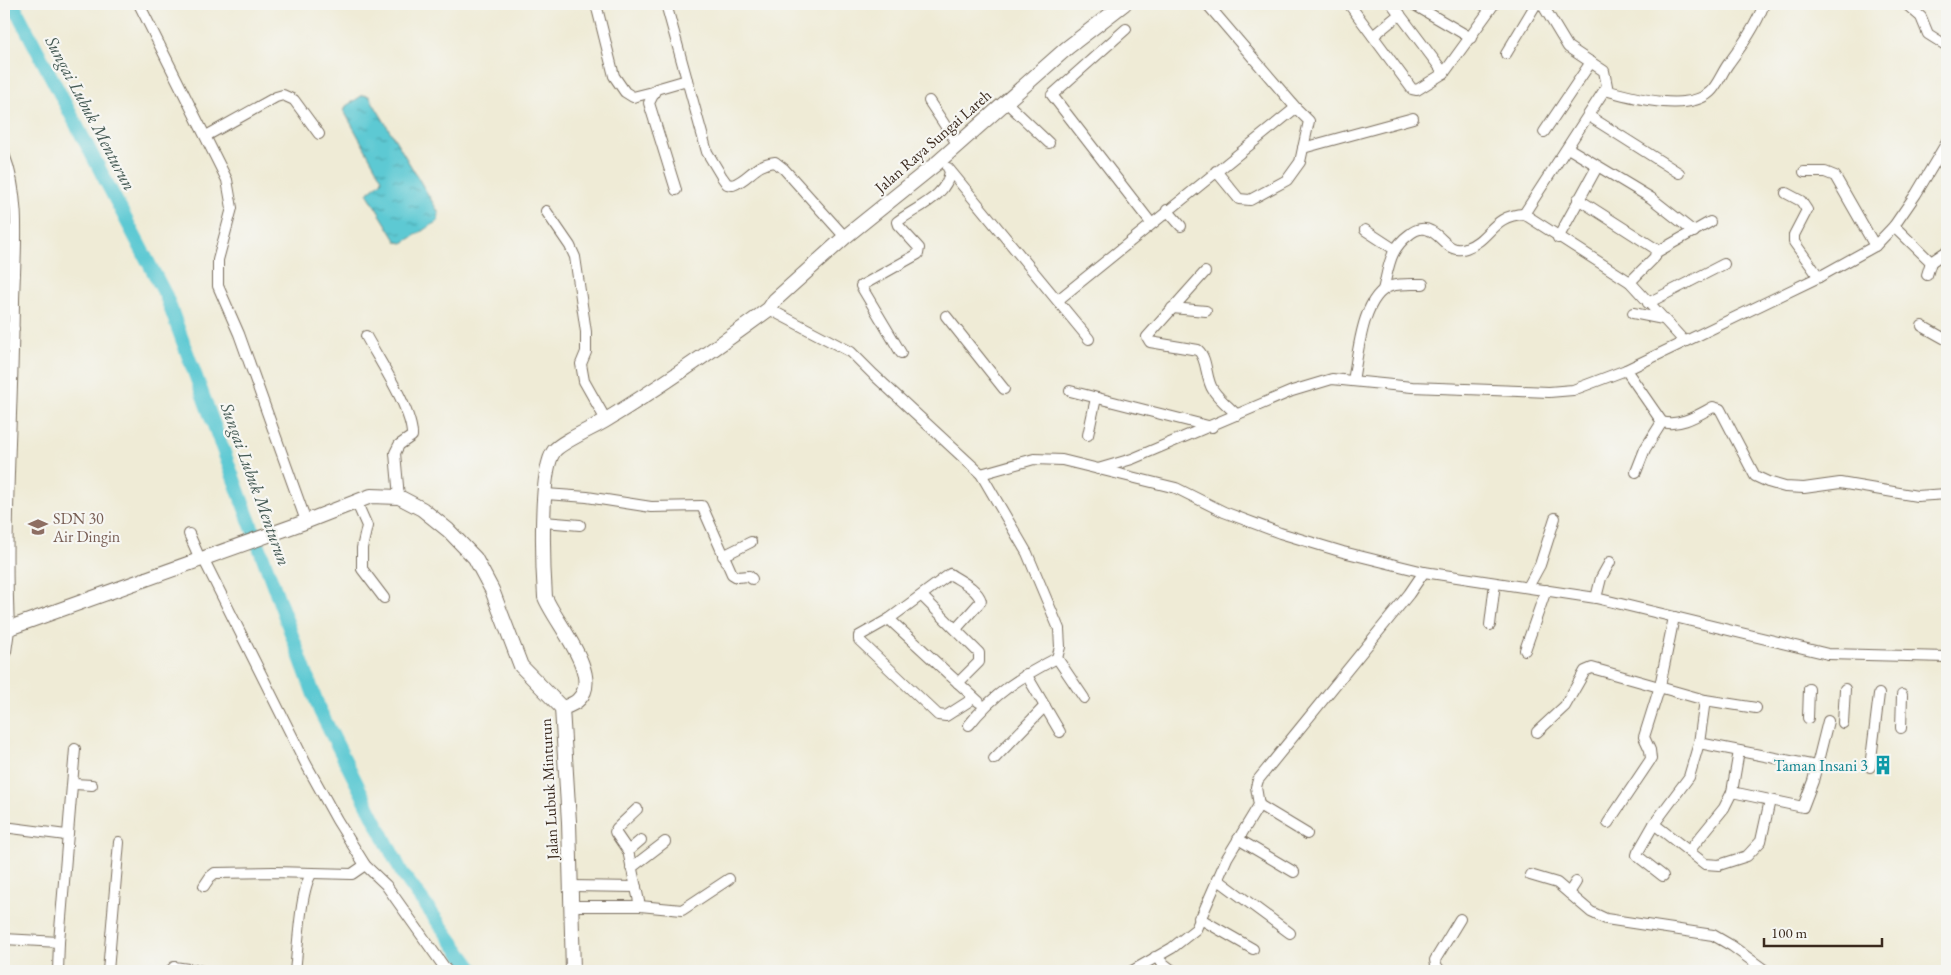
<svg xmlns="http://www.w3.org/2000/svg" width="1951" height="975" font-family="'EB Garamond',serif">
<style>
.water{fill:url(#water-ripples);stroke:#4c7a78}
.lines{fill:none;stroke-linecap:round;stroke-linejoin:round}
.river{stroke:#5dc9d3;stroke-width:14}
.street-casing{stroke:#7a6e5e;stroke-width:12}
.secondary-casing{stroke:#7a6e5e;stroke-width:16}
.street{stroke:#fff;stroke-width:10}
.secondary{stroke:#fff;stroke-width:14}
.labels{text-anchor:middle;dominant-baseline:central;stroke-width:4.5;stroke-linejoin:round;paint-order:stroke}
.street-label{font-size:16px;fill:#3b2a1e;stroke:#f6f6f2}
.education-label{font-size:16px;fill:#785e54;stroke:#f6f6f2;text-anchor:start}
.culture-label{font-size:16px;fill:#0d838f;stroke:#f6f6f2;text-anchor:end}
.water-label{font-size:18px;font-style:italic;fill:#455a54;stroke:#f6f6f2}
</style>
<defs>
<pattern id="water-ripples" width="26" height="14" patternUnits="userSpaceOnUse" patternTransform="scale(1.25)"><rect width="26" height="14" fill="#5dc9d3"/><path d="M2 4q2-2 4 0t4 0M15 11q2-2 4 0t4 0" fill="none" stroke="#4ea3ab"/></pattern>
</defs>
<rect width="100%" height="100%" fill="#f6f6f2"/>
<filter id="ink" filterUnits="userSpaceOnUse"><feTurbulence type="fractalNoise" baseFrequency=".02" numOctaves="2"/><feDisplacementMap in="SourceGraphic" scale="10" xChannelSelector="R" yChannelSelector="G"/><feConvolveMatrix kernelMatrix="1 2 1 2 8 2 1 2 1" color-interpolation-filters="sRGB"/></filter>
<filter id="wash" filterUnits="userSpaceOnUse"><feTurbulence type="fractalNoise" baseFrequency=".0096" numOctaves="4" result="noise"/><feDisplacementMap in="SourceGraphic" scale="20" xChannelSelector="R" yChannelSelector="G"/><feGaussianBlur stdDeviation="1.12" result="paint"/><feColorMatrix in="noise" values="0 0 0 0 0 0 0 0 0 0 0 0 0 0 0 0 0 1.4 0 .05"/><feComposite in="paint" operator="in"/></filter>
<g filter="url(#wash)">
<rect width="100%" height="100%" fill="#efebd6"/>
<!-- water -->
<polygon class="water" points="363,95 369,96 439,213 438,221 403,243 397,242 367,193 381,182 382,179 344,111 346,106"/>
<g class="lines">
<!-- river -->
<polyline class="river" points="13,4 166,296 320,711 402,873 474,971"/>
</g>
</g>
<g filter="url(#ink)">
<g class="lines">
<defs>
<g id="street">
<polyline points="139,4 227,180 232,208 218,260 218,286 239,334 306,521"/>
<polyline points="596,4 614,76 625,92 633,97 653,92"/>
<path d="M666,4L707,152L722,177L727,184L733,185C751,178 754,164 775,162L784,169L845,237"/>
<polyline points="1207,4 1296,108"/>
<polyline points="1349,4 1412,89 1417,90 1444,73 1494,4"/>
<polyline points="1392,4 1444,73"/>
<polyline points="1413,4 1471,38"/>
<polyline points="1482,4 1490,9"/>
<polyline points="1906,4 1921,17 1928,34 1947,46"/>
<polyline points="1126,29 1052,95 1151,223"/>
<polyline points="1373,36 1400,14"/>
<polyline points="1506,54 1536,4"/>
<path d="M1605,90C1631,97 1687,113 1710,92C1718,85 1722,72 1729,63C1743,44 1756,26 1764,4"/>
<polyline points="929,101 958,145"/>
<polyline points="1006,102 1049,143"/>
<polyline points="1589,116 1679,173"/>
<polyline points="1544,132 1591,62"/>
<polyline points="206,136 276,97 283,95 294,100 319,134"/>
<polyline points="1303,148 1413,118"/>
<polyline points="1568,148 1651,198 1694,232"/>
<path d="M4,154C22,200 15,252 14,301C13,410 4,519 9,628"/>
<polyline points="948,168 1089,339"/>
<polyline points="1804,172 1825,172 1835,176 1875,246"/>
<polyline points="676,190 649,103 656,89 687,80"/>
<polyline points="1786,193 1801,201 1807,210 1794,235 1794,242 1819,277"/>
<polyline points="1578,199 1656,249 1655,257 1630,282"/>
<polyline points="1167,210 1181,226"/>
<polyline points="546,211 570,246 575,257 586,332 586,352 581,364 584,381 606,420"/>
<polyline points="1524,214 1607,86 1604,71 1568,47 1542,4"/>
<polyline points="1894,226 1931,262 1947,251"/>
<polyline points="1365,230 1394,249"/>
<polyline points="1558,238 1597,167"/>
<polyline points="1657,252 1710,222"/>
<path d="M1205,272L1147,337L1150,342L1198,350C1208,359 1205,378 1213,390C1219,399 1229,407 1237,415"/>
<polyline points="1927,275 1931,262"/>
<path d="M1383,290C1389,267 1389,249 1410,234C1416,229 1424,227 1431,231C1444,238 1449,254 1466,248C1490,240 1492,215 1524,214L1630,282L1684,341"/>
<path d="M1058,300C1136,237 1214,173 1293,110H1298L1309,121L1300,162L1287,180L1250,200L1239,199L1216,171"/>
<polyline points="1648,303 1724,264"/>
<polyline points="1172,308 1206,311"/>
<path d="M769,309L851,352L874,375L981,474L1027,553L1059,629L1060,647L1057,658C1022,676 993,694 969,725"/>
<polyline points="4,313 8,230"/>
<polyline points="1633,313 1663,319"/>
<polyline points="946,316 1004,389"/>
<polyline points="4,326 14,329"/>
<polyline points="1922,326 1947,340"/>
<path d="M366,336C379,360 413,411 412,436L399,445L395,453L399,497"/>
<path d="M901,353L861,286L918,254L919,248L898,225L897,222C916,207 947,197 950,171"/>
<path d="M1626,370L1662,422C1680,427 1698,415 1713,407L1720,409L1755,476L1768,482L1785,487L1804,488L1840,483L1917,496L1947,494"/>
<path d="M1353,381C1358,355 1362,295 1391,286C1401,283 1413,284 1423,284"/>
<polyline points="1070,391 1212,427"/>
<polyline points="1088,435 1096,398"/>
<polyline points="1098,469 1132,459 1292,391 1332,379 1412,387 1549,392 1573,390 1626,370 1819,277 1875,246 1894,226 1916,194 1947,142"/>
<polyline points="1636,472 1645,449 1662,422"/>
<polyline points="981,474 1034,459 1062,460 1176,488 1224,512 1280,533 1343,552 1424,572 1596,598 1828,654 1947,657"/>
<polyline points="546,494 587,497 651,507 702,506 732,574 737,577 749,576 752,579"/>
<polyline points="356,501 367,526 362,548 362,569 384,598"/>
<polyline points="544,522 580,525"/>
<polyline points="189,534 200,559"/>
<polyline points="723,556 751,542"/>
<polyline points="203,558 306,764 337,820 365,865 386,885 447,971"/>
<polyline points="1528,587 1540,565 1555,518"/>
<polyline points="922,596 979,653 979,662 958,683"/>
<polyline points="1596,598 1601,578 1610,562"/>
<polyline points="889,619 979,702"/>
<polyline points="1490,625 1495,583"/>
<path d="M956,629L981,601C977,588 960,581 950,574L889,619L859,636V640L938,715L946,716L974,698"/>
<polyline points="1525,650 1546,590"/>
<polyline points="1057,658 1084,698"/>
<polyline points="1026,674 1060,732"/>
<polyline points="1705,700 1756,708"/>
<polyline points="1808,718 1809,689"/>
<polyline points="1843,723 1845,689"/>
<polyline points="1901,728 1902,695"/>
<polyline points="1537,732 1565,706 1585,671 1592,668 1705,700 1699,743 1816,766"/>
<polyline points="994,759 1045,706"/>
<polyline points="1870,767 1879,694"/>
<polyline points="74,784 92,785"/>
<polyline points="1732,792 1803,807 1813,781 1828,721"/>
<polyline points="1259,805 1256,787 1258,780 1409,594 1424,572"/>
<polyline points="1608,823 1651,759 1650,750 1644,737 1660,686 1674,617"/>
<polyline points="1654,824 1705,864 1719,865 1747,856 1761,841 1770,800"/>
<polyline points="4,827 66,835"/>
<polyline points="1238,839 1294,872"/>
<polyline points="628,851 641,840"/>
<polyline points="1689,851 1724,808 1732,792 1739,751"/>
<polyline points="631,868 665,842"/>
<polyline points="1530,875 1557,883 1591,912 1606,919 1713,935 1732,946 1766,971"/>
<polyline points="1663,876 1640,858 1637,855 1638,852 1654,824 1689,777 1699,743"/>
<polyline points="1217,879 1290,933"/>
<polyline points="204,886 210,877 215,873 273,872 352,874 365,865"/>
<polyline points="571,886 636,887"/>
<polyline points="1569,893 1576,882"/>
<polyline points="572,906 640,906 628,851 615,832 617,828 637,809"/>
<polyline points="640,906 682,910 729,879"/>
<polyline points="1199,918 1253,949"/>
<polyline points="4,939 59,942 58,971"/>
<polyline points="59,942 75,749"/>
<polyline points="1155,957 1173,971"/>
<polyline points="108,971 119,842"/>
<polyline points="170,971 174,967 202,971"/>
<path d="M295,971C298,949 300,889 312,873"/>
<polyline points="1132,971 1172,948 1196,929 1227,858 1259,805 1307,834"/>
<polyline points="1438,971 1439,969 1436,965 1435,960 1460,919"/>
</g>
<g id="secondary">
<polyline points="4,651 7,630 12,627 302,523 371,496 399,497 422,509 448,530 475,558 492,590 521,666 562,708 569,822 573,971"/>
<path d="M562,708C568,706 575,704 579,699C603,675 554,621 545,597C543,569 539,471 554,451C561,442 595,427 606,420C662,386 716,348 769,309L775,300L845,237L937,163L1067,48L1124,4"/>
</g>
</defs>
<!-- street casing -->
<use href="#street" class="street-casing"/>
<!-- secondary casing -->
<use href="#secondary" class="secondary-casing"/>
<!-- street -->
<use href="#street" class="street"/>
<!-- secondary -->
<use href="#secondary" class="secondary"/>
</g>
</g>
<!-- icons -->
<defs>
<symbol id="school-bare" viewBox="-9 -9 18 18"><path d="M0-5L7-2L0 1L-7-2ZM-4 1L0 2.5L4 1V4Q0 6-4 4Z" fill="#8d6e63" stroke="#f6f6f2" stroke-width="2.5" paint-order="stroke"/></symbol>
<symbol id="building-bare" viewBox="-9 -9 18 18"><path d="M-4-6H4V6H1V3H-1V6H-4ZM-2.5-4.3h1.7v1.8h-1.7ZM.8-4.3h1.7v1.8H.8ZM-2.5-1h1.7V.8h-1.7ZM.8-1h1.7V.8H.8Z" fill="#0f9aa8" stroke="#f6f6f2" stroke-width="2.5" paint-order="stroke"/></symbol>
</defs>
<g fill-rule="evenodd">
<use href="#school-bare" x="24" y="513" width="28" height="28"/>
<use href="#building-bare" x="1869" y="751" width="28" height="28"/>
</g>
<g class="labels">
<!-- street labels -->
<g class="street-label">
<text transform="translate(933 141) rotate(-41)">Jalan Raya Sungai Lareh</text>
<text transform="translate(549 789) rotate(-93)">Jalan Lubuk Minturun</text>
</g>
<!-- education labels -->
<g class="education-label">
<text x="53" y="518">SDN 30<tspan x="53" dy="18">Air Dingin</tspan></text>
</g>
<!-- culture labels -->
<g class="culture-label">
<text x="1868" y="765">Taman Insani 3</text>
</g>
<!-- water labels -->
<g class="water-label">
<text transform="translate(91 113) rotate(62)">Sungai Lubuk Menturun</text>
<text transform="translate(256 484) rotate(70)">Sungai Lubuk Menturun</text>
</g>
</g>
<!-- margin -->
<rect width="1951" height="975" fill="none" stroke="#f6f6f2" stroke-width="20"/>
<!-- scale -->
<path d="M1764 938v8h118v-8" fill="none" stroke="#3b2a1e" stroke-width="2.5"/>
<text x="1771" y="938" font-size="15" fill="#3b2a1e" stroke="#f6f6f2" stroke-width="4" paint-order="stroke">100 m</text>
</svg>
